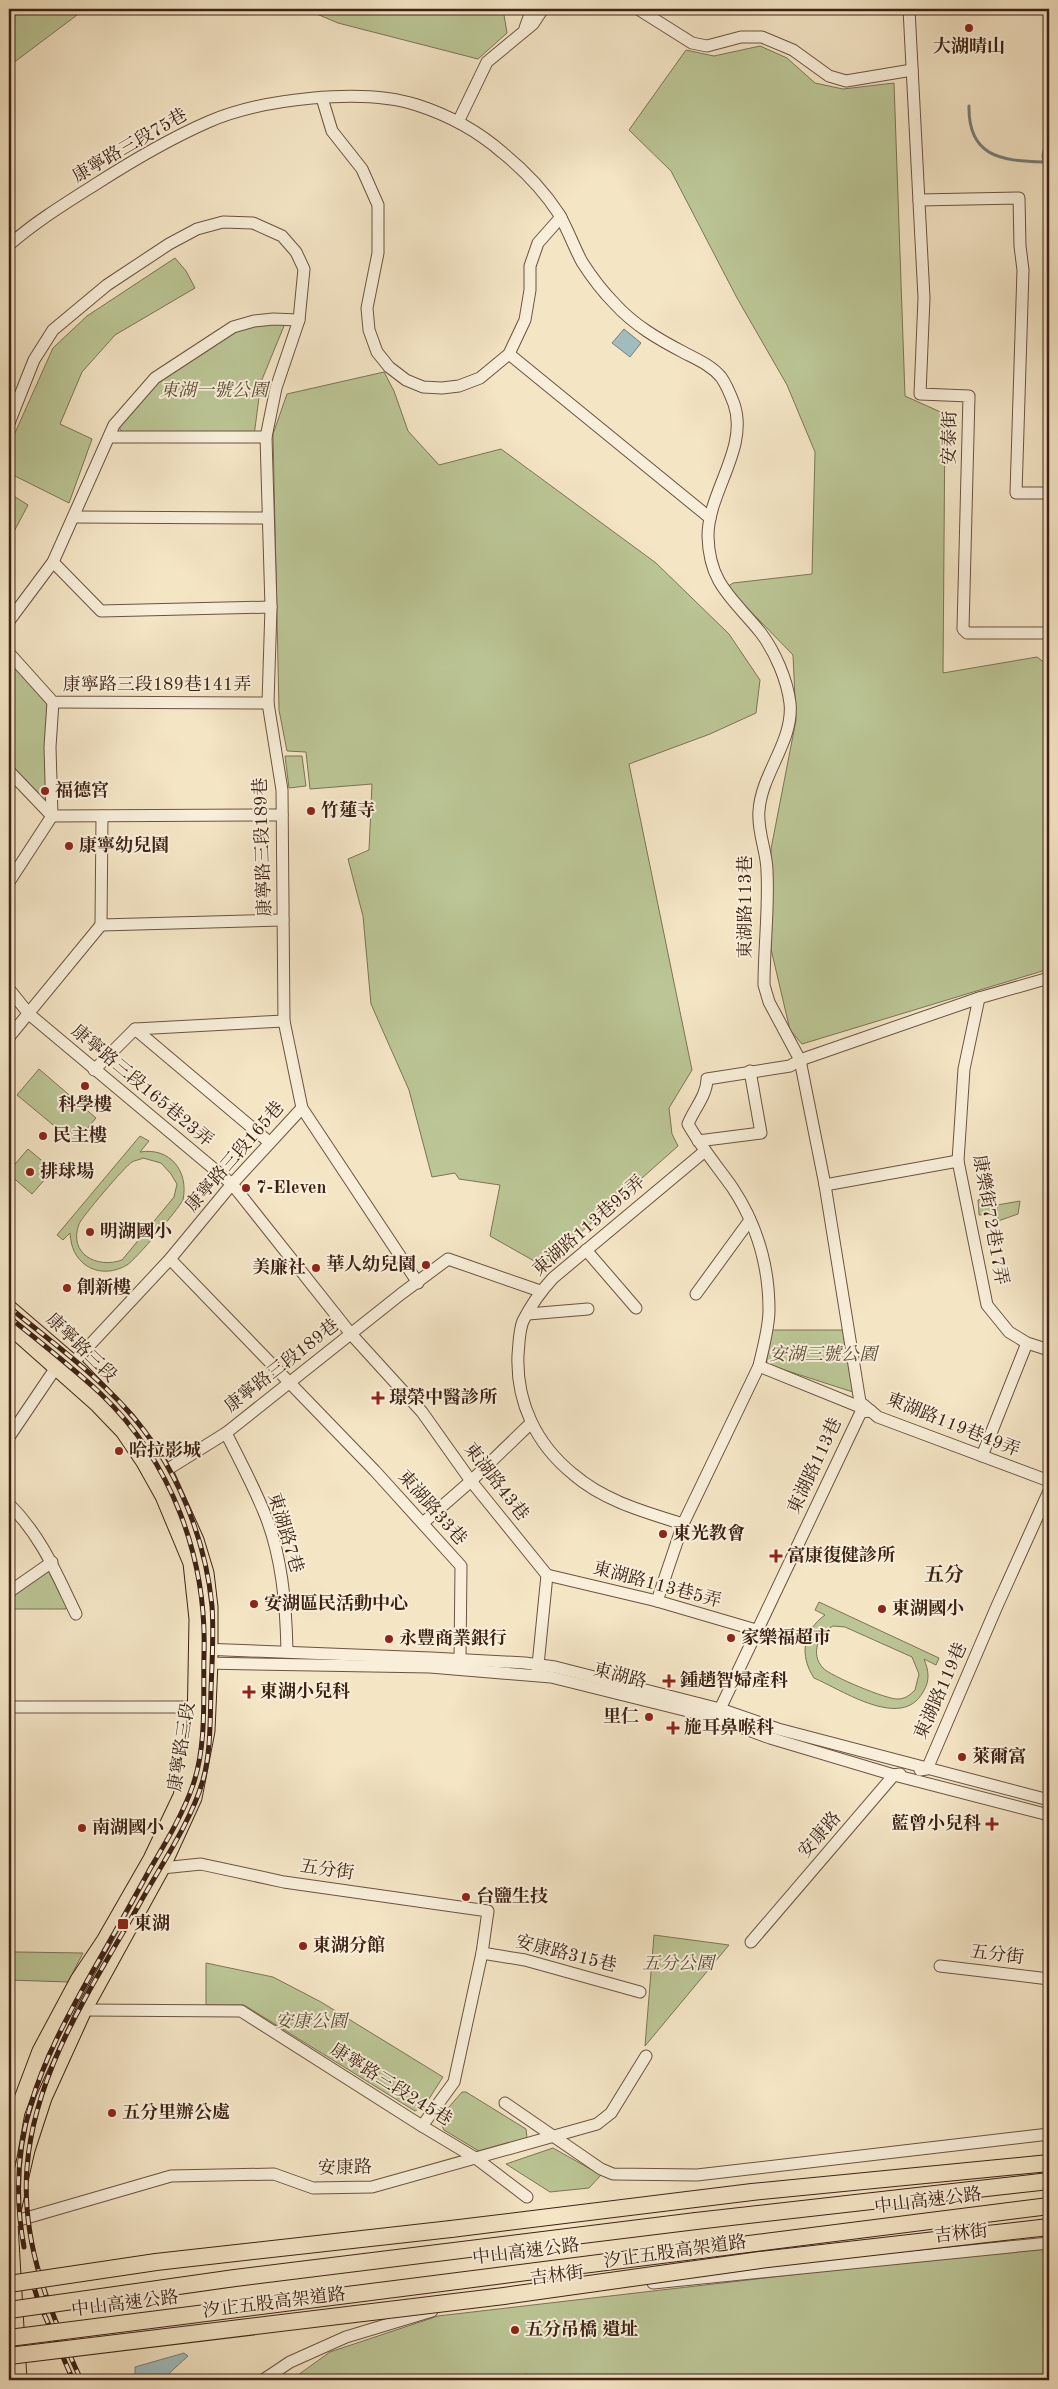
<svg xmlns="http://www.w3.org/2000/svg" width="1058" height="2389" font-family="'Old Standard TT','Noto Serif TC',serif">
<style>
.green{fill:#bbc595;stroke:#7c7454;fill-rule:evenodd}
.water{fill:#a0bcbe;stroke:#787e7a}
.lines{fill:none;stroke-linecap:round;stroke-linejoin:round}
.stream{stroke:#787e7a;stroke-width:3}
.minor-casing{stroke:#6b5340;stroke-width:13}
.major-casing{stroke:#3d2214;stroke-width:17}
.highway-casing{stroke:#3d2214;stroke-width:18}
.minor{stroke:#f8eed9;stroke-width:11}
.major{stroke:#f4e5c5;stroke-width:15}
.highway{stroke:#f4e5c5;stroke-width:16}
.rail-casing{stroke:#3d2214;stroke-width:5}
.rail{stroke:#f8eed9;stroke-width:3;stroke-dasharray:9;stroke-linecap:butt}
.highway-bridge-casing{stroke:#3d2214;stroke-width:18;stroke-linecap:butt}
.highway-bridge{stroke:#f4e5c5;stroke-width:16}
.poi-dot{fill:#8f2418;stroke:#f8eed9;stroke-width:2}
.labels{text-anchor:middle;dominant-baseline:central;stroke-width:4;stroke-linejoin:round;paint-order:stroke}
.poi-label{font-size:18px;font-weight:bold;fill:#3d2214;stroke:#f8eed9;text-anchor:start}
.street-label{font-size:18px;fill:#3d2214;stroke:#f8eed9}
.park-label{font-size:18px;font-style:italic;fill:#5c4b34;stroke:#f8eed9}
.quarter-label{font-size:20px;font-weight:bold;fill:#3d2214;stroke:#f8eed9}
</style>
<rect width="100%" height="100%" fill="#f4e5c5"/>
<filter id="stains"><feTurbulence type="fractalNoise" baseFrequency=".004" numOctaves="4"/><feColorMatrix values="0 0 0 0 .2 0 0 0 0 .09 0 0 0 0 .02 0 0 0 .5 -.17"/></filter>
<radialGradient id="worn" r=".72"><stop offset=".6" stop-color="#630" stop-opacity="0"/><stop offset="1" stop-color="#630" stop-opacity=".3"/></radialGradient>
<!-- green -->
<g class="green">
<polygon points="9,9 85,9 9,66"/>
<polygon points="305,9 503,9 507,33 478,59 338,23"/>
<polygon points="760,46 787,58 815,83 843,89 894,83 905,396 945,414 943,673 1037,657 1049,666 1049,969 802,1044 790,1030 771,949 771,849 796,720 793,655 727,587 733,583 812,574 815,452 787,385 737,298 671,171 629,130 686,50 714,56"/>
<polygon points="175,258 186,271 195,288 115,335 82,372 60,424 92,439 69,503 9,473 10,444 53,348 87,316"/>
<polygon points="286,321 261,382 254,436 122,432 118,426 136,394 240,328"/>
<polygon points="384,372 394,391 408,431 439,465 501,449 656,563 729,634 760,680 756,713 710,734 629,764 692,1070 669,1108 672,1134 678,1146 543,1266 490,1236 500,1185 459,1179 455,1173 432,1177 409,1090 371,1004 363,916 348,859 369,850 372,784 310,789 306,752 287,751 279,710 273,434 287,394"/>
<polygon points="9,493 28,505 9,541"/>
<polygon points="9,661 48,705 47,806 9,769"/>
<polygon points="285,756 302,756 306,786 289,788"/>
<polygon points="39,1069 96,1118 75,1143 17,1095"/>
<path d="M140,1136L149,1141L140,1152C170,1147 189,1171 183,1200C177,1211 136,1259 127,1265C115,1272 100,1274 87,1266C75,1258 71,1247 70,1233L63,1240L57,1235ZM143,1158L161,1163L171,1174L177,1184L174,1197L122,1260C97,1269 68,1254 79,1224C81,1218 126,1165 132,1162C135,1160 140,1160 143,1158Z"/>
<polygon points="28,1149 53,1170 32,1194 9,1174 9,1171"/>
<polygon points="988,1198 995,1214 979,1215 978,1200"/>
<polygon points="1020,1201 1018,1214 998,1221 997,1205"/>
<polygon points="772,1330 846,1330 856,1393 766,1364"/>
<polygon points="50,1569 67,1606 66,1609 9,1609 9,1597"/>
<path d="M819,1602L939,1658L936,1665L924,1659C929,1671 930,1681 923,1692C902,1731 842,1690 814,1678C799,1655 803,1631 825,1615L815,1610ZM833,1626L845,1627L912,1657L919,1674L915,1690C910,1695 905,1699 898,1699C888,1700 830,1676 823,1668C810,1654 818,1634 833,1626Z"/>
<polygon points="654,1935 729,1945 645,2046"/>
<polygon points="9,1952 18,1952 83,1953 68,1982 9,1980"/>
<polygon points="206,1963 273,1977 321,2002 443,2077 425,2105 415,2111 244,2005 206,2005"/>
<polygon points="462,2092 466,2092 526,2129 527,2138 482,2153 444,2130 441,2124 442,2115"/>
<polygon points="553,2148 601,2175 589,2188 550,2192 506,2164"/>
<polygon points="1049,2245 1049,2380 546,2380 526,2374 498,2380 291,2380 330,2352 438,2316"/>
</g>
<!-- water -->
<g class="water">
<polygon points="624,329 641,343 630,357 612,343"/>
<polygon points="184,2353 188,2356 162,2380 135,2380 135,2367"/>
</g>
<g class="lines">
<!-- stream -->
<g class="stream">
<path d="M969,106C968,156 1000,161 1043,162"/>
<path d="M1049,136C1045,150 1038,157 1049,168"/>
</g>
<defs>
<g id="minor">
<polyline points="638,9 692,43 707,46 741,37 762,37 793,50 829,76 846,81 912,70"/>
<polyline points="909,9 924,298 920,394 969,396 963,629 967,633 1049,633"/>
<polyline points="525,28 532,9"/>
<polyline points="322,98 332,131 362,169 378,205 378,253 367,308 369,330 377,352 389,367 406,380 423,387 442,388 459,386 480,378 509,354 525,320 530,290 530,266 538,243 561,217"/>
<polyline points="458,122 487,62 533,24 543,9"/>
<polyline points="919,200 1019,198 1020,246 1023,270 1016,493 1049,493"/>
<path d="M9,245C35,222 66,203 96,184C132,161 169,139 208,122C260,99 363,87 417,105C448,115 479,132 503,153C525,171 544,191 559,214C568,230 574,247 582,262C591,276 603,292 615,304C634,325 658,339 683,352C696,359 711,365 721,377C726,384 731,396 734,404C749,448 708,492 708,536C709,585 734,599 761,633C775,652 787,679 790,703C794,741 761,774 759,811C757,831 767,852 767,871C769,909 764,947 764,985L769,1002L800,1060L825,1185L860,1402L878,1417L1049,1481"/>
<polyline points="509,354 710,518"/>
<polyline points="9,423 34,360 53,330 107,285 169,244 197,229 223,222 253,223 282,236 296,252 304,269 299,320 276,388 266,437 271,607 268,703 282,790 284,1021 302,1108 418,1283"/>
<polyline points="109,437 266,437"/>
<polyline points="75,517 267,518"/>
<polyline points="53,562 101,611 271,607"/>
<polyline points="9,621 53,562 114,425 155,378 233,327 254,321 273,319 299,320"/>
<polyline points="9,653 53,702 268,703"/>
<polyline points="9,771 52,816"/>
<polyline points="52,816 282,815"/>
<polyline points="9,882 52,816 50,747 53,702"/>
<polyline points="101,925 283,920"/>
<polyline points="101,925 102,816"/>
<polyline points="9,989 29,1014 232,1184 351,1334 422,1412 471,1481 547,1575 537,1675"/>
<polyline points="979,998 964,1069 958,1161 987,1305 1009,1332 1027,1343 1049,1350"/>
<polyline points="135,1029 269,1142"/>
<polyline points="9,1037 101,925"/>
<polyline points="94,1070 135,1029 284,1021"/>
<polyline points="698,1141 761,1133 750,1071"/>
<polyline points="825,1185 958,1161"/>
<polyline points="586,1250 636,1308"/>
<polyline points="170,1259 375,1471 461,1566 460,1659"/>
<polyline points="696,1294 750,1220"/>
<polyline points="528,1314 588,1309"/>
<polyline points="73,1363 170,1259 232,1184 302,1108"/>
<path d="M865,1409L759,1366C763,1348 769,1328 769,1310C769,1266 756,1223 732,1187C717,1166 701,1147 688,1124C694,1109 707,1095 707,1079L790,1066L800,1060L979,998L1049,978"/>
<path d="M226,1433C239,1459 253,1485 264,1512C282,1555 286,1604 287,1651"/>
<polyline points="9,1437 57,1366"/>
<polyline points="982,1456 1027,1343"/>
<polyline points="165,1471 226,1433 401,1294 448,1259 540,1291"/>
<path d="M9,1504C42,1537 56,1573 76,1614"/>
<polyline points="423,1523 471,1481 530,1424"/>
<path d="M683,1524C645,1512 604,1501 573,1474C536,1444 516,1402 518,1355C519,1345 519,1330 523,1321C531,1305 541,1291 553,1278L705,1151"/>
<polyline points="547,1575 657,1601 756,1630"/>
<polyline points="9,1592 52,1562"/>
<polyline points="657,1601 683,1524 759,1366"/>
<polyline points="202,1649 431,1658 525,1663 555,1667 720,1709 778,1729 1049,1800"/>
<polyline points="203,1663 430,1667 551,1677 716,1718 770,1738 894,1775 1049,1815"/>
<polyline points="9,1707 197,1707"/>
<polyline points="720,1709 861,1412 871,1411"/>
<polyline points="920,1770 927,1769 997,1606 1049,1491"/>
<polyline points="162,1868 201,1864 284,1882 488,1911 482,1953 454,2082 422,2126"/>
<polyline points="751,1942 894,1775 900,1774"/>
<polyline points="482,1953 525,1960 640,1992"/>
<polyline points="940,1966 1049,1979"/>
<polyline points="84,2010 241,2011 422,2126 477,2159 527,2197"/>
<polyline points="505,2103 601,2169 613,2174 697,2175 1049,2134"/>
<polyline points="9,2223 171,2176 274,2174 313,2188 372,2187 597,2124 611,2113 646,2056"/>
<polyline points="653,2283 1049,2243"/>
<polyline points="263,2380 290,2362 346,2337 432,2311"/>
</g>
<g id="major">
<polyline points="9,1308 73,1363 128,1420 165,1471 196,1540 206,1573 210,1607 210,1662 207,1731 194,1798 162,1868 84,2010 44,2098 27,2150 10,2224 19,2380"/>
<polyline points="9,1326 98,1405 123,1431 144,1462 163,1496 191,1563 197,1619 195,1730 181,1796 151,1859 104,1941 78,1980 40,2051 17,2112 9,2157"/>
</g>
<g id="highway">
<polyline points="696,2221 1049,2181"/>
<polyline points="451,2229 752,2192 1049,2163"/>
<polyline points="9,2250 11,2250"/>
<polyline points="701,2250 1049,2206"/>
</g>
</defs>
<!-- minor casing -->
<use href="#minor" class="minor-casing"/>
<!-- major casing -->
<use href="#major" class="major-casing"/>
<!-- highway casing -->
<use href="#highway" class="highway-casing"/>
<!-- minor -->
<use href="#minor" class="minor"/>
<!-- major -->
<use href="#major" class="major"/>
<!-- highway -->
<use href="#highway" class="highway"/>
<defs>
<g id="rail">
<path d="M9,1307C49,1340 92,1371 127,1410C175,1463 205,1535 212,1606C214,1634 212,1662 211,1690C210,1720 211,1751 203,1780C191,1822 161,1865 140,1903C93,1986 35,2069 27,2167C21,2244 50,2312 81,2380"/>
<path d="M9,1317C40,1342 72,1367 101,1394C172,1462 207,1558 204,1654C203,1697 207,1744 193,1785C183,1814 166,1842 150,1869C131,1904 111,1939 91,1974C40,2065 4,2139 24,2247"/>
<polyline points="32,2281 38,2300 73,2380"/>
</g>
</defs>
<!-- rail casing -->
<use href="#rail" class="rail-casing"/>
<!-- rail -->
<use href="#rail" class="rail"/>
<defs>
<g id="highway-bridge">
<polyline points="9,2284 156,2262 451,2229"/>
<polyline points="9,2310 235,2278 696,2221"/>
<polyline points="9,2338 701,2250"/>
<polyline points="9,2356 504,2296 760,2260 1049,2227"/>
</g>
</defs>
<!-- highway-bridge casing -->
<use href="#highway-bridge" class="highway-bridge-casing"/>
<!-- highway-bridge -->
<use href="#highway-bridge" class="highway-bridge"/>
</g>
<!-- markers -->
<g class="poi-dot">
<circle cx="969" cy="28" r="5"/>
<circle cx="45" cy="791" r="5"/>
<circle cx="311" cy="811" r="5"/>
<circle cx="69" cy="846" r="5"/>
<circle cx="85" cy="1086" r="5"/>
<circle cx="43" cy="1136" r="5"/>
<circle cx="30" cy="1172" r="5"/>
<circle cx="246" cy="1188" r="5"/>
<circle cx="90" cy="1232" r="5"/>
<circle cx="426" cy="1265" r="5"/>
<circle cx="316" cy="1268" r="5"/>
<circle cx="67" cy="1288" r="5"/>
<path d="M375.5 1390.5h5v5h5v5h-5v5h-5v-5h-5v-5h5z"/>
<circle cx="119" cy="1451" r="5"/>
<circle cx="663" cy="1534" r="5"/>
<path d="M773.5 1548.5h5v5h5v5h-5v5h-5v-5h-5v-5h5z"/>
<circle cx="254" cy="1604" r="5"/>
<circle cx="882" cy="1609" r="5"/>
<circle cx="731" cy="1638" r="5"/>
<circle cx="389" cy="1639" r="5"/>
<path d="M666.5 1673.5h5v5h5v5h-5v5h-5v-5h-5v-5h5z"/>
<path d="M246.5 1684.5h5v5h5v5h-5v5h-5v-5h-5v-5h5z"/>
<circle cx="649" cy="1717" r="5"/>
<path d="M670.5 1720.5h5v5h5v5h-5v5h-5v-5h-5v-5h5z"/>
<circle cx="962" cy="1757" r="5"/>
<path d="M989.5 1816.5h5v5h5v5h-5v5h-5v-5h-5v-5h5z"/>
<circle cx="82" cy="1828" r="5"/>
<circle cx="466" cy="1897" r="5"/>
<rect x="117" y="1918" width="12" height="12" rx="2.5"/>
<circle cx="303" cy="1946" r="5"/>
<circle cx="112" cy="2113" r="5"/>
<circle cx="515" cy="2330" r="5"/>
</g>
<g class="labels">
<!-- poi labels -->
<g class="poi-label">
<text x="969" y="47" text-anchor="middle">大湖晴山</text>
<text x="55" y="791">福德宮</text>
<text x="321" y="811">竹蓮寺</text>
<text x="79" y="846">康寧幼兒園</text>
<text x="85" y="1105" text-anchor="middle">科學樓</text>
<text x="53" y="1136">民主樓</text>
<text x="40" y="1172">排球場</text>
<text x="256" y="1188">7-Eleven</text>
<text x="100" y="1232">明湖國小</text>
<text x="416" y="1265" text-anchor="end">華人幼兒園</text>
<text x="306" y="1268" text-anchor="end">美廉社</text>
<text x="77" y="1288">創新樓</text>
<text x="389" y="1398">璟榮中醫診所</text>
<text x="129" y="1451">哈拉影城</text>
<text x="673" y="1534">東光教會</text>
<text x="787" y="1556">富康復健診所</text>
<text x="264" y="1604">安湖區民活動中心</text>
<text x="892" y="1609">東湖國小</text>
<text x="741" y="1638">家樂福超市</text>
<text x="399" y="1639">永豐商業銀行</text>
<text x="680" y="1681">鍾趙智婦產科</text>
<text x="260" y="1692">東湖小兒科</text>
<text x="639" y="1717" text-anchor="end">里仁</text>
<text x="684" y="1728">施耳鼻喉科</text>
<text x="972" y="1757">萊爾富</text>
<text x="981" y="1824" text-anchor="end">藍曾小兒科</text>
<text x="92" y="1828">南湖國小</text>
<text x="476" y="1897">台鹽生技</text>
<text x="134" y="1924">東湖</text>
<text x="313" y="1946">東湖分館</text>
<text x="122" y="2113">五分里辦公處</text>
<text x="525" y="2330">五分吊橋 遺址</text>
</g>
<!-- street labels -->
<g class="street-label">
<text transform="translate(130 146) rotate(-30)">康寧路三段75巷</text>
<text transform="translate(950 438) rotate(-89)">安泰街</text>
<text x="157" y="685">康寧路三段189巷141弄</text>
<text transform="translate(263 847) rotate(-92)">康寧路三段189巷</text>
<text transform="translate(746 907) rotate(-90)">東湖路113巷</text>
<text transform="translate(142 1086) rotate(40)">康寧路三段165巷23弄</text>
<text transform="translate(235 1157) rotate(-49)">康寧路三段165巷</text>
<text transform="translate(990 1220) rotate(80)">康樂街72巷17弄</text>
<text transform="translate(589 1226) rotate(-41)">東湖路113巷95弄</text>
<text transform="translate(81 1348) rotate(44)">康寧路三段</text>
<text transform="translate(282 1366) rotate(-38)">康寧路三段189巷</text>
<text transform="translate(953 1425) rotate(22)">東湖路119巷49弄</text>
<text transform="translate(815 1466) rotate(-65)">東湖路113巷</text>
<text transform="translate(496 1482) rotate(52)">東湖路43巷</text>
<text transform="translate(432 1508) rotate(48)">東湖路33巷</text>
<text transform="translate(285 1533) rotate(73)">東湖路7巷</text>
<text transform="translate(657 1585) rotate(15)">東湖路113巷5弄</text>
<text transform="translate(620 1676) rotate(14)">東湖路</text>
<text transform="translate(941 1691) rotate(-66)">東湖路119巷</text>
<text transform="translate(182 1747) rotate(-81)">康寧路三段</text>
<text transform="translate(820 1835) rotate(-49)">安康路</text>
<text transform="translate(327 1870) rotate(8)">五分街</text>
<text transform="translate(566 1954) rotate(14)">安康路315巷</text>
<text transform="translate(997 1955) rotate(7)">五分街</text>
<text transform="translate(391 2085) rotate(32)">康寧路三段245巷</text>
<text transform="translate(345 2168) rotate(-1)">安康路</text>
<text transform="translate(928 2201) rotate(-7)">中山高速公路</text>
<text transform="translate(961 2234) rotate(-6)">吉林街</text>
<text transform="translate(526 2252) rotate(-7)">中山高速公路</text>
<text transform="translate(675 2252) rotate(-8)">汐止五股高架道路</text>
<text transform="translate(557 2276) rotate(-7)">吉林街</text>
<text transform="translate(274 2303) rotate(-7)">汐止五股高架道路</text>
<text transform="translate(125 2304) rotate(-7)">中山高速公路</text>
</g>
<!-- park labels -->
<g class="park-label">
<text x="214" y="391">東湖一號公園</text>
<text x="823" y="1355">安湖三號公園</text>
<text x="678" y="1964">五分公園</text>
<text x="311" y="2022">安康公園</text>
</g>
<!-- quarter labels -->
<g class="quarter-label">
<text x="944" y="1576">五分</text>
</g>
</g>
<!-- margin -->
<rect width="1058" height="2389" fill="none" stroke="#f4e5c5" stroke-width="30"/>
<rect x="10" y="10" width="1038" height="2369" fill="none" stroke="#3d2214" stroke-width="2.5"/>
<rect x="15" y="15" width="1028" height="2359" fill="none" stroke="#3d2214"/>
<rect width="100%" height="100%" filter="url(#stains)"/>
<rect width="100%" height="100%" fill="url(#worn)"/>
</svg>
